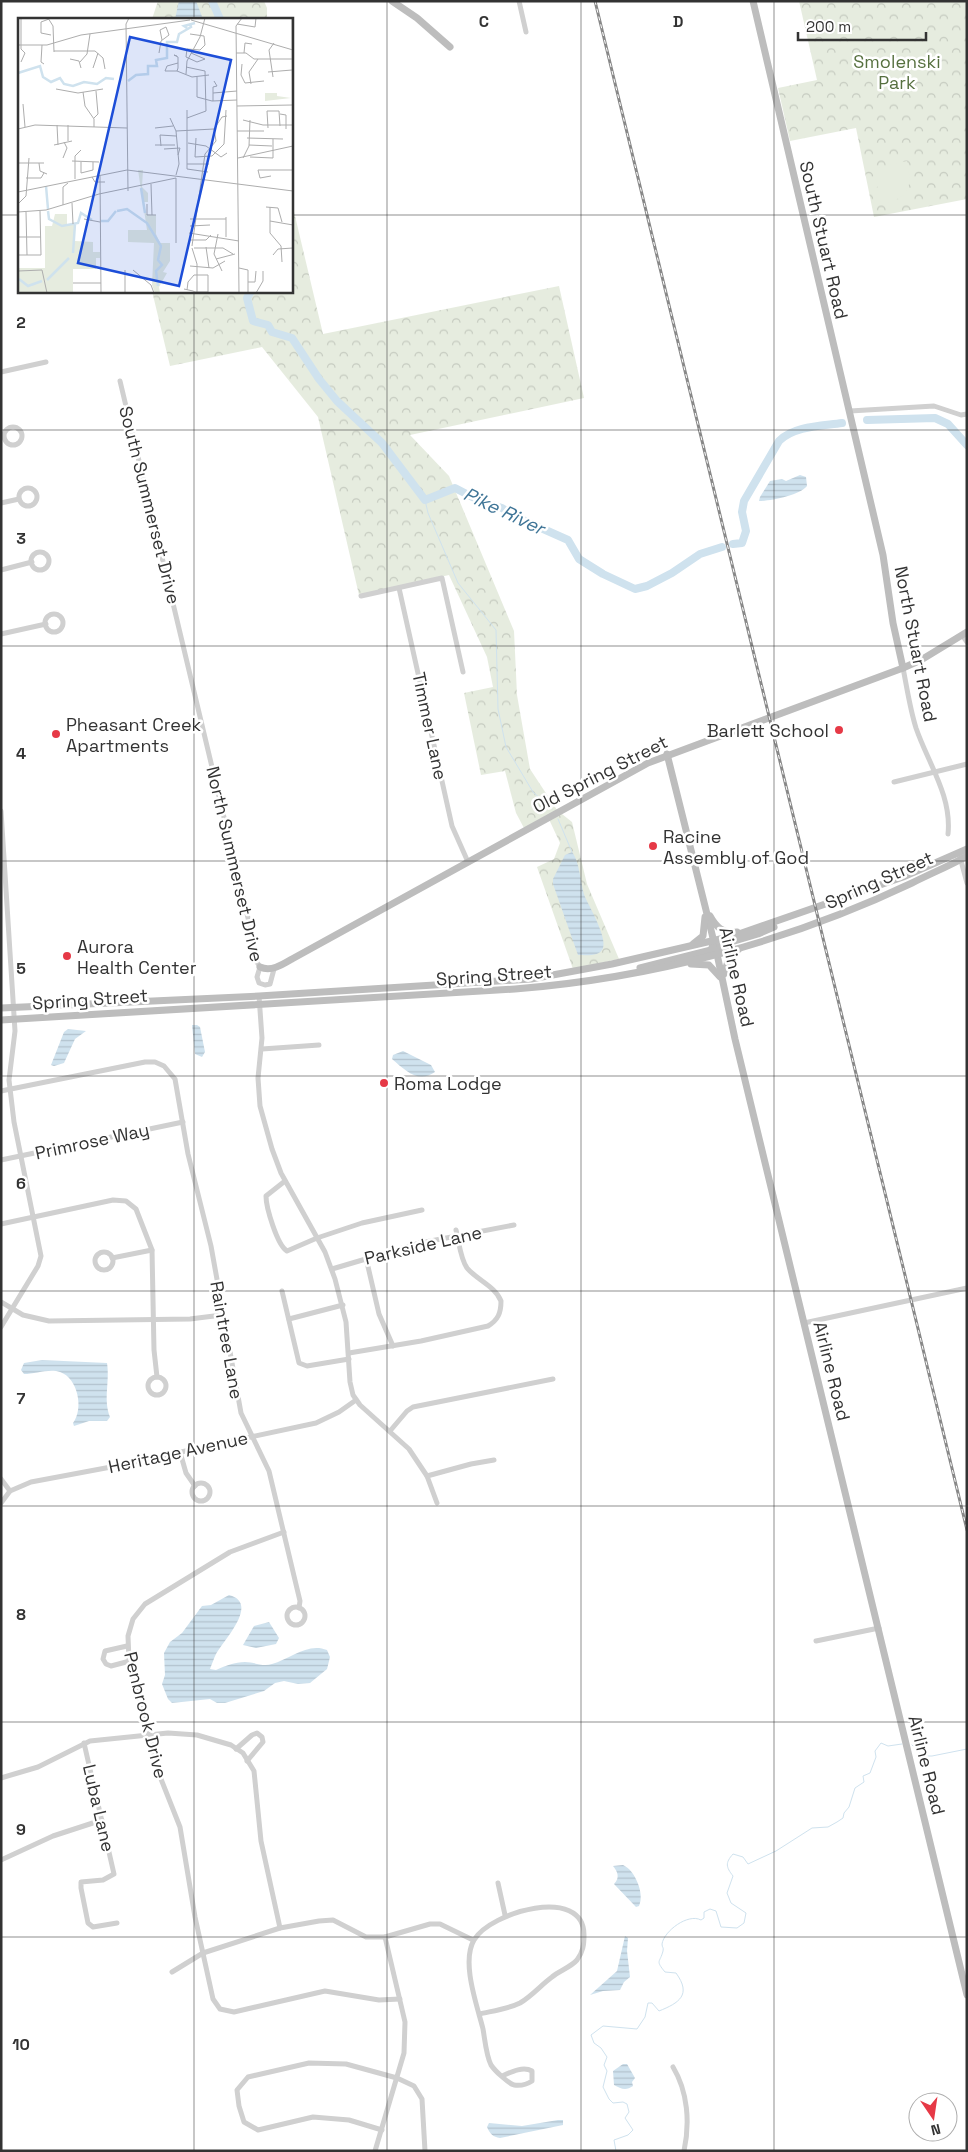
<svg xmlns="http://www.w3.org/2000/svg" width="968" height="2152" font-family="'Space Grotesk',sans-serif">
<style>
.forest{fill:url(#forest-crowns)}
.pitch{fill:#e6ecdf}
.water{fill:url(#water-rules)}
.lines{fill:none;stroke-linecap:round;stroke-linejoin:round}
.stream{stroke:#cfe2ee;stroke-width:1}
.river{stroke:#cfe2ee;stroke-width:8}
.street{stroke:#d0d0d0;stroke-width:5}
.secondary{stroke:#bdbdbd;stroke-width:7}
.rail-casing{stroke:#888;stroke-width:3}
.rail{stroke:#fff;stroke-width:1;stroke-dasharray:4;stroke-linecap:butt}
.grid{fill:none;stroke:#333;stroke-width:1;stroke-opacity:0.55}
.poi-dot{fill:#e63946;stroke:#fff;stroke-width:2}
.labels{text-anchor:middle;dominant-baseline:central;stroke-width:5;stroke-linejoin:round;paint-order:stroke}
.park-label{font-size:18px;fill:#56703f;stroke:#fff}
.street-label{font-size:18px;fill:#333;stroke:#fff}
.poi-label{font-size:18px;fill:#333;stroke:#fff;text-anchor:start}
.water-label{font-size:19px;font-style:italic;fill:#3f7597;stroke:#fff}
.inset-river{fill:none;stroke:#cfe2ee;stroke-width:2.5}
.inset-road{fill:none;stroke:#adadad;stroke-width:1}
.view{fill:#1d4ed8;fill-opacity:0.15;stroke:#1d4ed8;stroke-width:2.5}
.inset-edge{fill:none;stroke:#333;stroke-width:2.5}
.grid-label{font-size:16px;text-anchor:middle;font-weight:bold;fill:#333;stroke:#fff;stroke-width:5;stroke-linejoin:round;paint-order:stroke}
</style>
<defs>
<pattern id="forest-crowns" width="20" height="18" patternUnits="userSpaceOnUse" patternTransform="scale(1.25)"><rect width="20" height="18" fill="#e6ecdf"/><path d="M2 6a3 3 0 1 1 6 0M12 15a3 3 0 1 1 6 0" fill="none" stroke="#c6cbc0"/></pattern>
<pattern id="water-rules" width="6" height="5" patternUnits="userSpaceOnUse" patternTransform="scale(1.25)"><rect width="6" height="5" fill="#cfe2ee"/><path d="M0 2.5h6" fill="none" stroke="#b2c2cd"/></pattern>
</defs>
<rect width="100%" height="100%" fill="#fff"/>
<!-- forest -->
<g class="forest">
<polygon points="158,1 264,1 267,8 267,19 152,19"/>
<polygon points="799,1 967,1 967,199 874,217 856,128 790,141 778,88 817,80"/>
<polygon points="291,199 323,334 559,286 584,398 410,435 449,476 514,631 517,695 530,769 557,810 572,822 587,884 619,959 573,969 537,867 554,859 560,843 547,815 524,828 516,813 505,771 481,775 464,693 493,687 487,657 449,575 359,595 318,417 262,347 170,366 152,291 291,291"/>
</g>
<!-- pitch -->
<path class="pitch" d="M907,161C913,189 909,198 881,204L874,172L877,168Z"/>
<!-- water -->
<g class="water">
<polygon points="179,1 196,1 203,19 175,19"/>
<path d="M800,475L806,477L807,486C800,495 771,501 759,501L760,497L770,481L782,479L786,481Z"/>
<path d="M572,852C580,862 580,883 585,897C590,908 607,937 603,948C600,957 586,955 578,955L553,884V879L565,855Z"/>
<polygon points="192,1025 197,1025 200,1027 205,1052 202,1057 195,1054"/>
<polygon points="68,1029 86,1031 75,1039 64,1063 54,1066 51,1065 64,1032"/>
<path d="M403,1051L431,1065L435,1072C418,1084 405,1070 392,1059L393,1055Z"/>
<path d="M42,1360L107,1363C110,1382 103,1399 110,1417L107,1421H89L74,1426L73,1423C84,1409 78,1378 60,1372C50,1368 35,1374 24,1374L21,1370L24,1363Z"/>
<path d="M229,1595C260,1603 224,1640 216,1654C214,1658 212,1664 210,1669L216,1670C225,1666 235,1662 245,1662C255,1662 262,1667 272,1664C290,1659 308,1642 327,1650L330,1657L327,1669L310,1683L298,1684L284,1681L275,1683L264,1691L225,1703H217L210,1699L172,1703L168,1699L162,1684L165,1675L164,1653L170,1642L182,1633L202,1606L211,1605Z"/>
<polygon points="269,1622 279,1638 276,1644 256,1648 243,1645 254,1626"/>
<path d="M623,1865C635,1870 645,1894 639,1906L636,1907L614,1884C620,1878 618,1872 613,1866Z"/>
<polygon points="625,1936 628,1938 627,1951 630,1977 624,1982 620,1990 603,1991 590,1995 617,1971"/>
<path d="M623,2064H627L635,2078L632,2082L633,2086C626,2091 621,2089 614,2085L613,2071Z"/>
<path d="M558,2120H563V2125L500,2138C493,2137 490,2134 487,2127L489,2123L522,2126Z"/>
</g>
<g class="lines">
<!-- stream -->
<g class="stream">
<polyline points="425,500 428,513 458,583 496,630 498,709 506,747 533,792 552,809"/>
<polyline points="558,819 572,852"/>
<polyline points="912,1745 923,1756 932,1756 967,1749"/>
<path d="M616,2151L614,2140L628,2135L633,2130L625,2118L629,2112L627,2104L623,2102L613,2103L609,2099L603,2087L607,2071L604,2065L607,2057L601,2048L594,2043L591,2035L603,2026L637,2029L645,2017L648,2003H652L659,2011C679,2003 692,1995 676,1973L665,1972C655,1960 660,1963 663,1951C664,1947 662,1948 662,1944C664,1931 688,1913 701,1920L704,1918V1912L710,1909L716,1911L721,1927L737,1928L744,1923L746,1913L731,1903L727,1893L733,1876C726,1867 725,1863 733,1854L743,1857L748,1864L776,1851L812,1828L828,1827L837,1822L843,1818L844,1813L849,1807L855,1788L864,1782L863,1776L870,1773L876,1757L875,1751L881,1743L888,1746L902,1744"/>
</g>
<!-- river -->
<g class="river">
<polyline points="212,1 220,19"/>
<polyline points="251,291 247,298 253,321 268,325 272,332 292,338 319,379 337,401 382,443 425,500 455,488 480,501 502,508 514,516 568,540 579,559 603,574 635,589 647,586 672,573 700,554 722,547"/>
<polyline points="867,420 935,418 948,424 967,445"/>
<path d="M733,544L742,543L746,531L742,512L744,501L779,441C794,426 822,426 842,423"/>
</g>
<!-- street -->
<g class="street">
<polyline points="519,1 526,32"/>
<polyline points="1,372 46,362"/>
<polyline points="120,381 253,939 255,959 260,967 257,977 259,983 265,985 270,984 274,969"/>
<polyline points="850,411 934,406 961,415 967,414"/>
<circle cx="13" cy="436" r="9"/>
<circle cx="28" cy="497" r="9"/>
<polyline points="1,503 19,499"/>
<circle cx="40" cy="561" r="9"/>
<polyline points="1,570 32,562"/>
<polyline points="399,588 452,826 468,862"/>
<polyline points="361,596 442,578 463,672"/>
<circle cx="54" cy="623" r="9"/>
<polyline points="1,634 46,624"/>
<polyline points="962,635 967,642"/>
<path d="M903,668C907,688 910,709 916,728C928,763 952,796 948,834"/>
<polyline points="894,782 967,764"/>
<polyline points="1,811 15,1031 9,1080 14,1122 41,1256 38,1266 1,1327"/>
<polyline points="960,857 967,883"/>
<polyline points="259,996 262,1038 258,1078 260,1106 272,1149 281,1173 325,1252 335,1279 346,1322 350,1382 353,1395 360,1405 409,1449 427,1476 437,1503"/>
<polyline points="262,1049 319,1045"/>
<polyline points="1,1091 145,1062 155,1062 164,1066 175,1079 188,1154 211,1246 241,1413 269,1471 294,1576 300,1601 299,1608"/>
<polyline points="1,1160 183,1122"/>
<path d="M285,1181L266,1196C266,1207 277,1245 287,1251L317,1238L362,1223L422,1210"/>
<polyline points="1,1224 113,1200 126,1201 136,1209 152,1250 154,1350 157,1377"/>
<circle cx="104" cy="1261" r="9"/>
<polyline points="112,1258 152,1250"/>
<polyline points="366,1258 379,1314 393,1346"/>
<polyline points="332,1269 420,1243 514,1225"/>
<polyline points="282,1291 299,1363 307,1366 349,1359"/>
<polyline points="1,1302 23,1315 49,1321 190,1319 222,1315"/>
<polyline points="289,1319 343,1305"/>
<polyline points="804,1323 967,1288"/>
<path d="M349,1353L421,1341L488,1326C498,1320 501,1313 501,1301C495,1286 477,1280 467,1268C460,1258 459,1241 456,1230"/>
<circle cx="157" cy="1386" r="9"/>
<polyline points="390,1431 407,1411 413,1407 553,1379"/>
<polyline points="180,1452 186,1473 195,1486"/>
<polyline points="427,1476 471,1464 494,1460"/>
<polyline points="1,1479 10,1491"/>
<circle cx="201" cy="1492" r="9"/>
<polyline points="1,1503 10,1491 31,1482 111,1467 316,1423 339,1412 356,1400"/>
<polyline points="284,1532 230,1552 145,1604 133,1619 128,1636 129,1660 149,1734 159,1774 180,1827 195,1917 213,1999 220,2009 234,2012 325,1991 379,2000 400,1999"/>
<circle cx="296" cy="1616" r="9"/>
<polyline points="816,1641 879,1628"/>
<polyline points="127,1646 105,1651 103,1659 106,1664 111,1666 130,1661"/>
<polyline points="84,1743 114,1874 103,1880 81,1882 81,1888 88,1923 93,1927 117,1923"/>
<polyline points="236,1749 252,1735 257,1733 262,1737 263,1742 247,1761"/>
<polyline points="1,1778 38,1767 90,1741 168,1733 197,1735 231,1745 243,1753 254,1771 261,1841 280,1928"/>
<polyline points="1,1860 53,1836 102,1820"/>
<polyline points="498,1883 505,1915"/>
<polyline points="172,1972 203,1953 280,1928 319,1921 333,1920 366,1937 385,1937 430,1924 440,1924 473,1940"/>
<path d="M479,2014C492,2011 508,2009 520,2003C532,1996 541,1985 552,1977C559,1971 571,1967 577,1960C583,1952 584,1945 584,1935C584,1885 490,1912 474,1940C461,1962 477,2005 483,2029C485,2040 486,2055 491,2065C495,2071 508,2083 514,2085C521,2086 526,2085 532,2081V2071C523,2066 511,2072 502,2076"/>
<path d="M673,2067C688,2092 690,2123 684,2151"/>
<polyline points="382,2130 349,2120 313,2117 258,2130 244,2122 239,2106 237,2090 248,2077 309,2063 346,2064 397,2078 414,2086 422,2099 425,2151"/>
<polyline points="375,2151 404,2053 405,2022 385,1937"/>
</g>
<!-- secondary -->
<g class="secondary">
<polyline points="392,1 417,18 450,47"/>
<polyline points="753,1 883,555 893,623 903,668"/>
<polyline points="667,754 717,954 735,1039 967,1995"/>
<path d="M710,916C716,927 723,934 737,932"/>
<polyline points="693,944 703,936 705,917"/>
<polyline points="717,953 721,945 758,934 774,927"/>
<polyline points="691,964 709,965 720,977"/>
<path d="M260,967C271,972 282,965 292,959L648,763L903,668L921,660L967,632"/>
<polyline points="640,968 711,950 714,942"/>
<polyline points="724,974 729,958 738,950"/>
<polyline points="1,1008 259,996 531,979 612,964 733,936 903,877 967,849"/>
<path d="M1,1020L515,989C652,978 788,942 912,883C930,874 949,866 967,856"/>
</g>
<defs>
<polyline id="rail" points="595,1 967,1530"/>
</defs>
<!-- rail casing -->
<use href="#rail" class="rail-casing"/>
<!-- rail -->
<use href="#rail" class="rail"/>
</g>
<!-- grid -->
<path class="grid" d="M194,1V19M387,1V2151M581,1V2151M774,1V2151M1,215H19M291,215H967M194,291V2151M1,430H967M1,646H967M1,861H967M1,1076H967M1,1291H967M1,1506H967M1,1722H967M1,1937H967"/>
<!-- markers -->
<g class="poi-dot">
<circle cx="839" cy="730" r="5"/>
<circle cx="56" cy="734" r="5"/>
<circle cx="653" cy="846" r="5"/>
<circle cx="67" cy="956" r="5"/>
<circle cx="384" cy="1083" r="5"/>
</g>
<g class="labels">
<!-- park labels -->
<g class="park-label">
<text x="897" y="61">Smolenski<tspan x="897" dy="21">Park</tspan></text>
</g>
<!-- street labels -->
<g class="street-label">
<text transform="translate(824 240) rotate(77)">South Stuart Road</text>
<text transform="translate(150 505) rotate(76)">South Summerset Drive</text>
<text transform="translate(916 644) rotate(79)">North Stuart Road</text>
<text transform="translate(430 726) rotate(78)">Timmer Lane</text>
<text transform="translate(600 774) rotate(-27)">Old Spring Street</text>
<text transform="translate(235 864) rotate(77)">North Summerset Drive</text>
<text transform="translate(879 880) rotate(-24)">Spring Street</text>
<text transform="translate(494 975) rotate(-4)">Spring Street</text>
<text transform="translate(737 977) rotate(77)">Airline Road</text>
<text transform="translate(90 999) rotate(-4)">Spring Street</text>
<text transform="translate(92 1141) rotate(-12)">Primrose Way</text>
<text transform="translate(423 1245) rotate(-13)">Parkside Lane</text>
<text transform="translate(227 1340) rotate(80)">Raintree Lane</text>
<text transform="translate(832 1371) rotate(76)">Airline Road</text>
<text transform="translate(178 1452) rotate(-12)">Heritage Avenue</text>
<text transform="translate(146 1715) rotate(76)">Penbrook Drive</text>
<text transform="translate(927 1765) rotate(76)">Airline Road</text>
<text transform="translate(99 1808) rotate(77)">Luba Lane</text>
</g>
<!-- poi labels -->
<g class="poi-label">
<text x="66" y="724">Pheasant Creek<tspan x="66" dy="21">Apartments</tspan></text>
<text x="829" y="730" text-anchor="end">Barlett School</text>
<text x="663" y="836">Racine<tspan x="663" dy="21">Assembly of God</tspan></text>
<text x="77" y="946">Aurora<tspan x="77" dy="21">Health Center</tspan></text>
<text x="394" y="1083">Roma Lodge</text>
</g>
<!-- water labels -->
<g class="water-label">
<text transform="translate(504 511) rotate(25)">Pike River</text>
</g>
</g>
<!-- overview -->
<g transform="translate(18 18)">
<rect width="275" height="275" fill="#fff"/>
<path d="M247,75H259V78L273,80L247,83ZM120,152H125L124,169L130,175V184H126L128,196L138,197V216L142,225H152V243L145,254L149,255L141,269L142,275H137L134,267L136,225L110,224V212H129ZM37,196H49V206H56L57,223L75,224V234H82V240H78V251H55V275H0V250H27V208H34Z" fill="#e6ecdf"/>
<path class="inset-river" d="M169,10L166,8L177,5M0,55L22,48L25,59L33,64L42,60L46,66L55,68L66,64L79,66L88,60L96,61M110,63L118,57L130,56V48H139L138,42L149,40V24H159L161,16L173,9L172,6M28,168L30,191M123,170L127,195M30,193L31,201L44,208L60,205L63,195L74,202M99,193L109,191L129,205L143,228L140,242L144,247L138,253L140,268M83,203H90L98,193M55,235L57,206M1,261L10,268L24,263M29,262L51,240"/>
<path class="inset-road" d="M30,0L35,8L36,34M140,0H156M274,0L275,193M31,1L23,4V15L33,17M173,2L275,32M219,6L237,9L238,0M172,16L186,18L187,27L182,32L169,31L168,39L179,44L187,41M0,27H29L63,17L172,2M24,27L23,44L26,46M3,31V0M36,33H77L85,40L87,51M141,35L143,23L151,17L148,9L142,12L144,22M173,35L187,41M218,35H228L236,41H274M226,35L227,25L234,26M159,38L156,37L160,39V50L159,53H147L149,48L160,45M52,41L61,43L63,50M3,44L7,35L3,31M62,44L69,36L72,16M224,46L223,57L227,65L246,63M168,49L187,53L188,93L169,100M75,50L80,35M159,53L174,59L191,57M250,54L274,52M168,56L169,43L182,19L187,0M179,59V79L194,83L219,82M255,59L251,32L256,25M233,66L231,54L240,41M38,71L60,75L85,71M65,74L67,88L76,101V109M195,75L219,73M195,83V69L199,68L196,63M5,86L7,109M219,88L274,87M169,92V151L190,154M262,96L268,97V111M76,100L80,96L78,73M152,100L158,113L161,146L158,157M225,102L245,107H274M39,107L40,127M50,107V123M137,110L155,108M250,110L249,93H261L262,108M0,111L17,107L109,110M158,113L196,111L204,99L209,98M219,113H246M178,120L177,139L194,138L206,126L208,92M229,120L265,121M170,125L188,128L203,139L209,135M36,127L54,123M137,127H157M231,127L254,128M143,128L142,117L158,118M146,131L162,130L160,137M232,139L255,140V121M45,140L49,130L46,124M220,140L275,128M225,140L231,128L232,102M54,143L81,144M63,144V155L75,152V144M0,145H26M21,145L22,153L29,156M169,146H191M82,158L83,275M253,158L242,160L240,152H275M74,159L77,164H87M8,160H23L26,155M158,160V225M57,161V138L63,132M133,166L134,197M110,173L108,6L111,0M0,174L109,152L275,173M54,185L55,206M0,186L8,178L11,140M129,186V197H138M45,187V169L50,165M248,189L260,190L264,204M252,189V215L263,228L264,244M0,194L28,192L81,176L158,160M8,194L9,237M66,201L82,204M172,201H208M252,203L275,207M172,208L192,207M171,215L221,223M200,216L196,236L204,253M0,219H23M208,219V199M172,222H188L193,217M174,228L187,136L198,123L196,111M188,229L191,250M174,230L179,246V274M176,230H205L215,236M0,237H23L22,193M255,237L260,231L275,230M198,241L217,236M172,248L195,250L207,243M221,250L230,252V275M107,252V275M115,252L133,267L136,275M0,253L24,252L29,275M230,264H237L238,253M55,265H83M166,271L175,273L177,274H190V257H176L170,264L169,272M221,275L218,8L224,0M238,275L245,263V253"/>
<path class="view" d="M112,19L213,42L161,268L60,245Z"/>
<rect width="275" height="275" class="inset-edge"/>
</g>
<g class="grid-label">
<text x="484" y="27">C</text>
<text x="678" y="27">D</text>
<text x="21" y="328">2</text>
<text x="21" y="544">3</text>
<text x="21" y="759">4</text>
<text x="21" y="974">5</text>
<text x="21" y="1189">6</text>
<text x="21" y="1404">7</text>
<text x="21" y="1620">8</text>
<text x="21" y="1835">9</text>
<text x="21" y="2050">10</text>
</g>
<!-- border -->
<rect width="968" height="2152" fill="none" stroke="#333333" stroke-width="5"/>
<!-- north arrow -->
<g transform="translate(933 2117) rotate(167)"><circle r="24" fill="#ffffff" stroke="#adadad"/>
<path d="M0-4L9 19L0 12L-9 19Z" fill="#e63946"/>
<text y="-8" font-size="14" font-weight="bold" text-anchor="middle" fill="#333333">N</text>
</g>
<!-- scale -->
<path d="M798 32v8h128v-8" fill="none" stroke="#333333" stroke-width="2.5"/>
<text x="806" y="32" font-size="15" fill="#333333" stroke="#ffffff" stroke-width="4" paint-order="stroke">200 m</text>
</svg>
